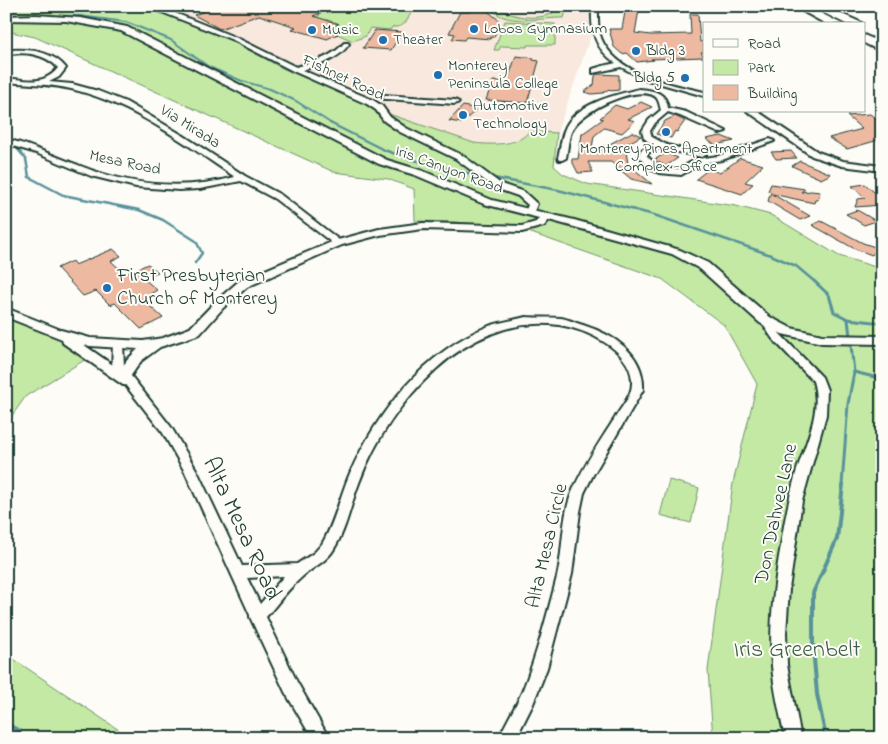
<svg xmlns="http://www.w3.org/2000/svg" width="888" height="744" font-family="'Indie Flower',sans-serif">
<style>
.built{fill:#f8e8dd}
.green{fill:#c3e9a4;stroke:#71936c}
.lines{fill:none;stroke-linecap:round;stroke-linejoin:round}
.stream-far3{stroke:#59929a;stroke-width:2}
.stream-far2{stroke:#59929a;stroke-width:2.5}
.stream-far1{stroke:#59929a;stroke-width:3}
.stream{stroke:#59929a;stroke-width:4}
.building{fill:#eeb9a1;stroke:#1f3d34}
.minor-casing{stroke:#1f3d34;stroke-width:4}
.tertiary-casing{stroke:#1f3d34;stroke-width:4}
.motorway-casing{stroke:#1f3d34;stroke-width:4}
.minor{fill:#fdfcf7;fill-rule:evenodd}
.tertiary{fill:#fdfcf7;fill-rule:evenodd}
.motorway{fill:#fdfcf7;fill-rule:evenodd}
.poi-dot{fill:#1f6fb2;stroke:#fdfcf7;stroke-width:2}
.labels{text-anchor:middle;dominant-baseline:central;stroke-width:4;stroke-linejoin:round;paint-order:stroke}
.far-poi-label{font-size:16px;fill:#1f3d34;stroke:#fdfcf7;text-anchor:start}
.far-street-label{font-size:16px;fill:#1f3d34;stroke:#fdfcf7}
.poi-label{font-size:20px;fill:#1f3d34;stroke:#fdfcf7;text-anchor:start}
.street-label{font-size:20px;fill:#1f3d34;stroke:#fdfcf7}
.near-street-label{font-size:24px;fill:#1f3d34;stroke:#fdfcf7}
.near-park-label{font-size:24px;fill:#405f4a;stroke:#fdfcf7}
</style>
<rect width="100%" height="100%" fill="#fdfcf7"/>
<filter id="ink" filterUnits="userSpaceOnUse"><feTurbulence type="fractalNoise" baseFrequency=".02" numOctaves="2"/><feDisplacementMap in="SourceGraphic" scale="10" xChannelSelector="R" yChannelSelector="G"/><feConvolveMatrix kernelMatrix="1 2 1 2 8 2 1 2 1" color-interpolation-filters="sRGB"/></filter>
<g filter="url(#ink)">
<!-- built -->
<polygon class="built" points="131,6 595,6 594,26 557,133 529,131 522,139 486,145 474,143 380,112 353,98 284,69 254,52 159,11"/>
<!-- green -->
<g class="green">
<path d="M6,6H131L152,9L228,39L284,69L353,98L380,112L389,114L474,143C490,145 520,146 529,131L557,133L554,166L563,174L587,184L736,206L771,215L839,256L882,269V738H713L708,670L733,483L757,384L724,325L662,279L514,227L455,222L415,221L414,189L388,179L334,172L35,37L6,31Z"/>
<path d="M308,6C331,6 391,2 407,10L406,12L411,13C406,22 404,28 392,27L390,30L370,28L366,36L353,41L326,29L338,23L326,20L318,24L304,22L320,15L318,14L327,10Z"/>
<path d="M490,6H498C507,19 552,23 559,6H567L564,18C545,17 501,28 490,6Z"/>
<polygon points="505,21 555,24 555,45 527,45 527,47 501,46 499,50 494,50"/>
<polygon points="6,312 56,333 91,356 26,396 6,424"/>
<polygon points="669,480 699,488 691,523 660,515"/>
<polygon points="6,654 119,730 123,738 6,738"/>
</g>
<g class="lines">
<!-- stream-far3 -->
<g class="stream-far3">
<polyline points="373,6 393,13"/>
<polyline points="6,15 80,16 126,22 171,40 209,67 242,81 270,89 296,101 332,124"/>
</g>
<!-- stream-far2 -->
<g class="stream-far2">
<polyline points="330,123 384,150 410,159 480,176"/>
<polyline points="15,146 26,159 29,177 63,195 139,210 163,220 196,241 202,253 195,263"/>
<polyline points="494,178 558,190 654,215 771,255 796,266 815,282"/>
</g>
<!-- stream-far1 -->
<g class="stream-far1">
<polyline points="814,281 829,295 834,312 848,319 882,323"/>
<polyline points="854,372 882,379"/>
<polyline points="842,485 848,404 854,372 848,319"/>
</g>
<!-- stream -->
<g class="stream">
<polyline points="6,724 20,731 21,738"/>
<polyline points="826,738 817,694 813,647 813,593 837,539 843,484"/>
</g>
</g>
<!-- building -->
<g class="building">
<polygon points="193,6 249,6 250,10 259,6 315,6 327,10 313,16 339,24 325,30 338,34 327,39 324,38 292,29 296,27 259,15 220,29 194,15 205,11"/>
<polygon points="626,6 635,6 634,10 639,10 635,33 651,35 691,34 690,14 698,14 700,42 704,41 704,52 701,52 704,57 651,59 654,60 637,62 627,53 622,54 614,47 609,29 622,29"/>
<polygon points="472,8 485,9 500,21 494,37 491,37 490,39 466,37 464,40 452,39 455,34 449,33 460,12 471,12"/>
<polygon points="375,30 402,32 391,50 363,48"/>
<polygon points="516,56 533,58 533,60 539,61 527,103 486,100 493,81 507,82"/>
<polygon points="597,74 619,75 619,90 611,91 609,89 603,93 592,94 584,92 594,85 595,76"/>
<polygon points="641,102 652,107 628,119 635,121 622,133 604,128 594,136 591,154 632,132 641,136 625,145 628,164 652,184 631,179 611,162 588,162 593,172 578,173 571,159 578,159 582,134 603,119 600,118 615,105 627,109"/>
<polygon points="463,106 477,109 462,123 449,121"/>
<polygon points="870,114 882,123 882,139 847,149 829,138 862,129 847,116"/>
<polygon points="675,116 685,121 677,132 675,131 671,138 656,134 665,121"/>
<polygon points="721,136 734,141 715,145 706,139"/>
<polygon points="791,151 797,158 776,159 771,152"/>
<polygon points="666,153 678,158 666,166 654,160"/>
<polygon points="740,158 763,165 745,182 753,184 742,194 696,179 709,169 720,173"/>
<polygon points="800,161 807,164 831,174 821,179 792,166"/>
<polygon points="771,184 805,189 801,192 811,191 820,192 818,200 815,200 814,203 772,194 810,216 800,220 768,201 771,192 768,191"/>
<polygon points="865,184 882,199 882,205 855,207 858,199 865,198 852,186"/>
<polygon points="857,210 876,221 864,225 846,214"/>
<polygon points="821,221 863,243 878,248 872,255 855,249 812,225"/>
<polygon points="113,249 121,256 111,261 125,274 148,264 158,272 143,278 157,290 142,299 163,318 141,329 115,303 110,305 96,291 83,296 57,268 72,261 75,265"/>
</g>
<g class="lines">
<defs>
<g id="minor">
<path d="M146,6L165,9L237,38L296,67C313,62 333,57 344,43H348L349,44C339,59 320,65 302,70L373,100L382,106L390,117L406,128L462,155L501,184L524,192L537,204L533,214H527L525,212L528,205L518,196L495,188L456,159L400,132L384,121L376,110L367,104L293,71L233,40Z"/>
<path d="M592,6H598C598,19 597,32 604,44C623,76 671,84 704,92V96L644,79L621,67L593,73V69L603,66L616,63C594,48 591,31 592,6Z"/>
<path d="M12,50C32,49 53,52 66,68L59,77L49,82L72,84L98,91L126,102L184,136L245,176L281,195L343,243L338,246L335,245L275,199L241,181L200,189L179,190L136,187L91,176L36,153L6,144V139C32,145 53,156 78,165C128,185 182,191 235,177C184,143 132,103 71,89C50,84 27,84 6,82V78C27,80 43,86 58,68C46,54 24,51 6,55V51Z"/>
<path d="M639,89C653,90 666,92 668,108L686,112L726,131L719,133L680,116L668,112L655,123L650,131L652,137L667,145L706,155L702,157L659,148L648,153L647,156L656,165L663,169H679L697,159L718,156L770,139L774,141L722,160L702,163L681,175L659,173L650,169L639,156L641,150L652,145L644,138L642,131L649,120L661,110C659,104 659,97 652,95C632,87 584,110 573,128C568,136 568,149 566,158L562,160H559L558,158C560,149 561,140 564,131C573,104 615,95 639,89Z"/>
<polygon points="384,95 455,100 459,102 455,104 387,99 384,99"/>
<polygon points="747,111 757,111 818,152 843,161 882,166 882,171 842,166 812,156"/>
<path d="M526,317C537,318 550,317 561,318C568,319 576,323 583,325C614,335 645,354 643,390L593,475L584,493L580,512L572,574L547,668L533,704L516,738H499C506,722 515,708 522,692C537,655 547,615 557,577C564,548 561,517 573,490C584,465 600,441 615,418C620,409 629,399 631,390C632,387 632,383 632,380C630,349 586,329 559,325C514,318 469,339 436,369C402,400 375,440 359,483C350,506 346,532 332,552C325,562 312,568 303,576C289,588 278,603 266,617L297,682L329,738H312L285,692L250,617V615L185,472L163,433L112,368L113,344L118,340L123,344L124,367L171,427L197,471L242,566L297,564L314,553L322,544C335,522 340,496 350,473C377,412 425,351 489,326C501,322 514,320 526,317ZM284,576L260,604L247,578Z"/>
<path d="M765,317L769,318L780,334L822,377L827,390L826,415L802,501L789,589L786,633L787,665L801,738H785C780,714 774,690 772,666C769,626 774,584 781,545C784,522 789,499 795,477C803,447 823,413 813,381L772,338L760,320Z"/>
</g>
<path id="tertiary" d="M36,15L81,18L127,27L387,160L423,171L492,200L574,220L680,250L708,263L770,317L791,328L822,335L882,336V344L822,343L782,334L760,323L700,269L672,254L549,220L544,226L522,232L423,229L380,235L342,245L247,287L223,308L200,334L160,347L141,361L130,377L135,382L133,385H123L63,343L62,339L6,317V308L61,330L90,338L143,341L163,338L190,328L215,302L239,281L334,241L379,229L423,223L522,226L536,222L539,218L484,204L415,175L379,164L121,31L66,21L6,20V16ZM84,345L90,346L138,349L128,359L120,370Z"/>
<g id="motorway">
<polygon points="793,6 807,6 842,24 826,24"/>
<polygon points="826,7 860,22 862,24 846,24 822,12 820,10"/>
<polygon points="864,35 882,43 882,52 864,43"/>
</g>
</defs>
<!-- minor casing -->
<use href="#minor" class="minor-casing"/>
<!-- tertiary casing -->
<use href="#tertiary" class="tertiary-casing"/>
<!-- motorway casing -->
<use href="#motorway" class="motorway-casing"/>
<!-- minor -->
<use href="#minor" class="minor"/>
<!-- tertiary -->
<use href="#tertiary" class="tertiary"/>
<!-- motorway -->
<use href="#motorway" class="motorway"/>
</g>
</g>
<!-- markers -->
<g class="poi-dot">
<circle cx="474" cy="29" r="5"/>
<circle cx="312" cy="30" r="5"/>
<circle cx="383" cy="40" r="5"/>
<circle cx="636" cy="51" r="5"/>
<circle cx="438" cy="75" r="5"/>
<circle cx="685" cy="78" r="5"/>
<circle cx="463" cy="115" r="5"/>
<circle cx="666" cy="132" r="5"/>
<circle cx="107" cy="288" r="5"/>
</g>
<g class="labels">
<!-- far-poi labels -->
<g class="far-poi-label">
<text x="484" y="29">Lobos Gymnasium</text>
<text x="322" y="30">Music</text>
<text x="393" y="40">Theater</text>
<text x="646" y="51">Bldg 3</text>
<text x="448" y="66">Monterey<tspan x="448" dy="18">Peninsula College</tspan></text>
<text x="675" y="78" text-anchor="end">Bldg 5</text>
<text x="473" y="106">Automotive<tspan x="473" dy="18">Technology</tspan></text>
<text x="666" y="149" text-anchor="middle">Monterey Pines Apartment<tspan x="666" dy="18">Complex -Office</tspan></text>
</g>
<!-- far-street labels -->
<g class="far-street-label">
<text transform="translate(343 78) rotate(25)">Fishnet Road</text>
<text transform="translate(190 127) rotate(32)">Via Mirada</text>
<text transform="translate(125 163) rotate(12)">Mesa Road</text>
<text transform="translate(449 170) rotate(20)">Iris Canyon Road</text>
</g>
<!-- poi labels -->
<g class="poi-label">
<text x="117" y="276">First Presbyterian<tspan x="117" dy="23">Church of Monterey</tspan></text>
</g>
<!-- street labels -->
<g class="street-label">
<text transform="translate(777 514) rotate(-78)">Don Dahvee Lane</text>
<text transform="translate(548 546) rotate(-77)">Alta Mesa Circle</text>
</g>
<!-- near-street labels -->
<g class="near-street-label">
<text transform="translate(241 529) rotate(65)">Alta Mesa Road</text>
</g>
<!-- near-park labels -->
<g class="near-park-label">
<text x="797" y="650">Iris Greenbelt</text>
</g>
</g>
<!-- margin -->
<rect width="888" height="744" fill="none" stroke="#fdfcf7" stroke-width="25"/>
<rect x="12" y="12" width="863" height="719" fill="none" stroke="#1f3d34" stroke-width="2" filter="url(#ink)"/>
<!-- legend -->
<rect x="703" y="22" width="162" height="90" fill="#fdfcf7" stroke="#a4b0a9"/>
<rect x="713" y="39" width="25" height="8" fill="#fdfcf7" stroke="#a4b0a9"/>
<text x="748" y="48" font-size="15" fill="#1f3d34">Road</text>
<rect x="713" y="60" width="25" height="15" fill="#c3e9a4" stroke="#a4b0a9"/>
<text x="748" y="72" font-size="15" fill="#1f3d34">Park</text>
<rect x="713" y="85" width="25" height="15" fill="#eeb9a1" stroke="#a4b0a9"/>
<text x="748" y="98" font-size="15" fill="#1f3d34">Building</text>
</svg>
